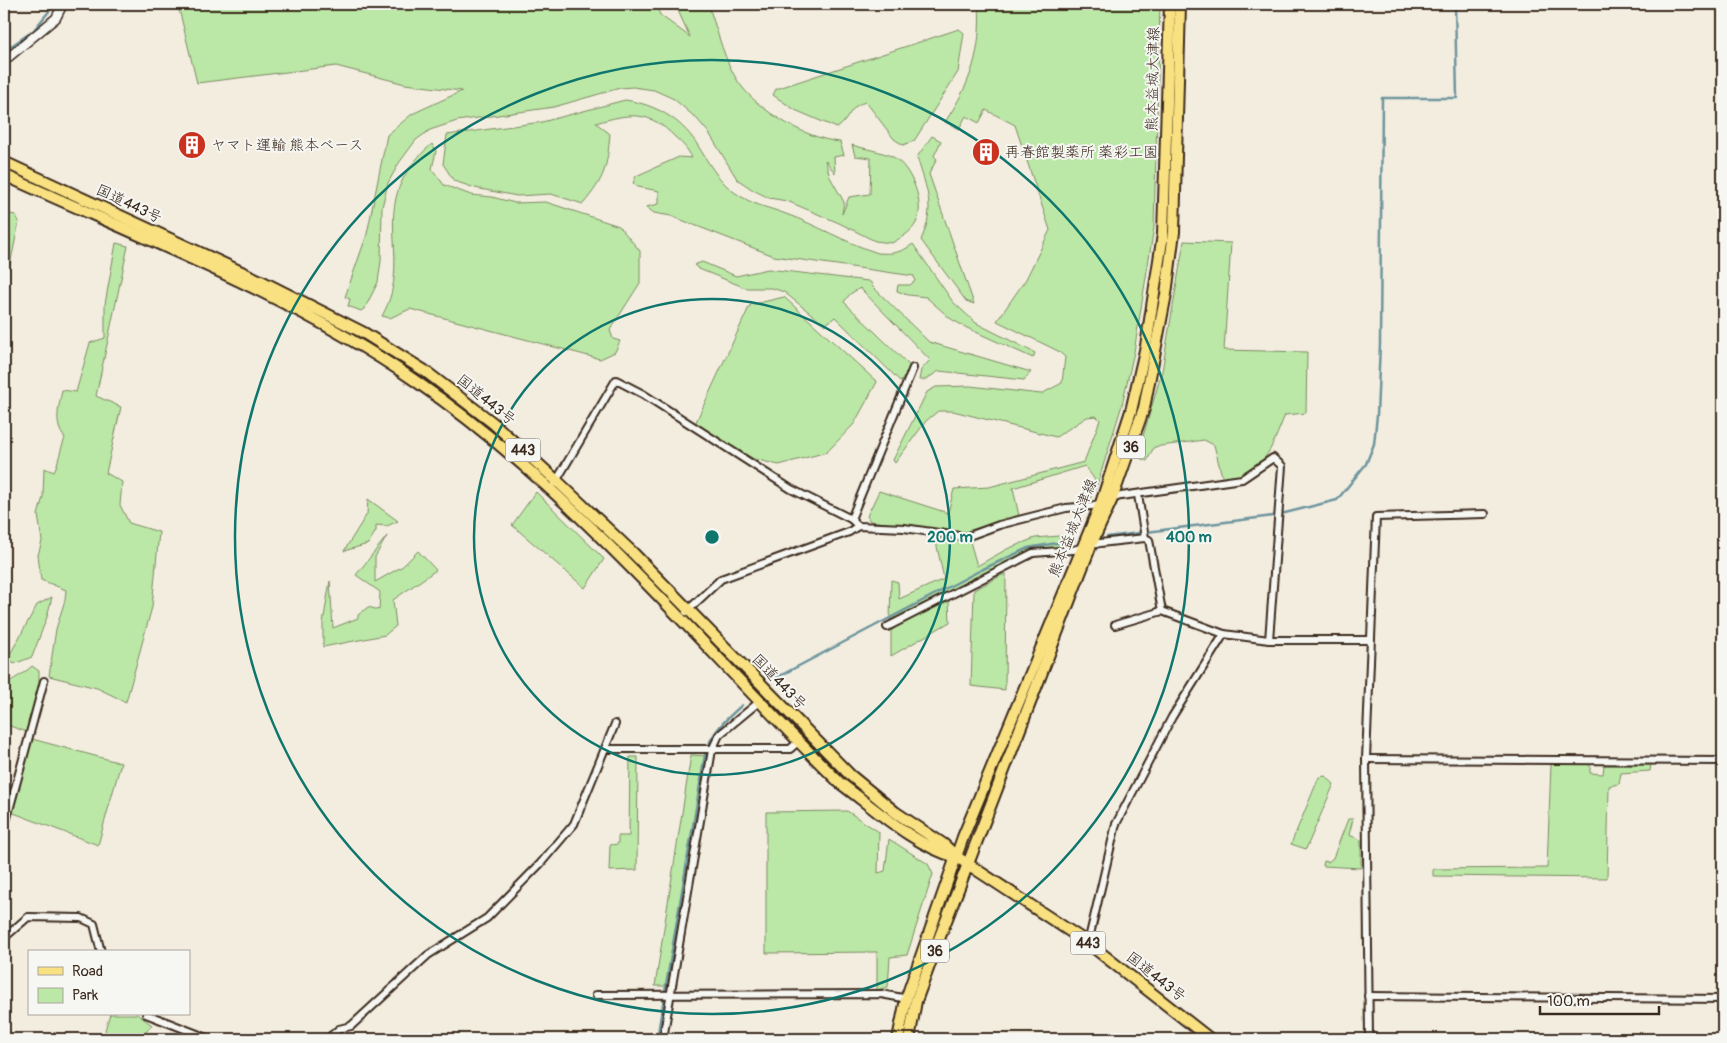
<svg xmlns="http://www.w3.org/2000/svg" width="1727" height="1043" font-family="Pangolin,'Klee One',sans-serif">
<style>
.green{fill:#bbe8a6;stroke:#7b8962}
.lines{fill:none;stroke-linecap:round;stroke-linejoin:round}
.stream{stroke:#6e959d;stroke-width:2.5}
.minor-casing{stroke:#3b2a1e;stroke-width:10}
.tertiary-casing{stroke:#3b2a1e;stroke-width:11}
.primary-casing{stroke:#3b2a1e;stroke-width:14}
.trunk-casing{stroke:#3b2a1e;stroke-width:14}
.minor{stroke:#f6f6f2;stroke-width:6}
.tertiary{stroke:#f6f6f2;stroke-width:8}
.primary{stroke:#f9e181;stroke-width:10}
.trunk{stroke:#f9e181;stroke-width:10}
.ring{fill:none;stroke:#0f766e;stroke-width:2.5}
.labels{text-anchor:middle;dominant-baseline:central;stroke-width:4;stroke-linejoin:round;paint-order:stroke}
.shield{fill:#f6f6f2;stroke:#73675e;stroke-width:1}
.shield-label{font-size:14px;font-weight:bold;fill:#3b2a1e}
.street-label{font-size:15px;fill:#3b2a1e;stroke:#f6f6f2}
.poi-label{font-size:15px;fill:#3b2a1e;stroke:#f6f6f2;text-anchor:start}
.centre{fill:#0f766e;stroke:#f6f6f2;stroke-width:2.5}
.ring-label{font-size:15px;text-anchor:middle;font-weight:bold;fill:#0f766e;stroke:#f6f6f2;stroke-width:4;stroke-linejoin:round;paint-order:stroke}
</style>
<rect width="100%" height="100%" fill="#f3ede0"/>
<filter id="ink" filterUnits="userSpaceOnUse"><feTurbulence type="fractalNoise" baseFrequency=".02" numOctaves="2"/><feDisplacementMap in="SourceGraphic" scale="10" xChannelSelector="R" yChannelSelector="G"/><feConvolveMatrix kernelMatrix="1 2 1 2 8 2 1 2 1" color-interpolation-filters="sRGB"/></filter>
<g filter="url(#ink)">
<!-- green -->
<g class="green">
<path d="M175,4H656L660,15L690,37L675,4H708C716,26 722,52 733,73C750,107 803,138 840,142L844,155L834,157L835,173L825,160L830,177L844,202L842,214L849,197L870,194L871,158L855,156L852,145C865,149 881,151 893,157C911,167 926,204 916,223C911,233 900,238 892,243L875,241L839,223L787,201L769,198L753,190L737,179L709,133L697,119L674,99L654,90L633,87L620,88L554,107L457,121L430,130L416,140L399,163L388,183L382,207L381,261L378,282L365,308L361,311L348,306L350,299L345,297L367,234L387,135L412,114L462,91L405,84L336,66L197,83L180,13Z"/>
<path d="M979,4H1160L1154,227L1134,352L1122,405L1098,482L1089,501L1087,495L1095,480L1085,466L1013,488L1019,516L967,531L977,566L1007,549L1035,538L1071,535L1068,547L1030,551L890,620L891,580L898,582L899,599L944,579L936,542L943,537L942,530L870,521L867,516L879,491L948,513L954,489L989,487L1084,462L1100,420L1096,416L1087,417L1056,437L953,411H938L926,421L895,463L893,460L927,392L936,387L970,386L1041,394L1062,383L1065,357L1058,351L997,321L1026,279L1050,230L1015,125L986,110L979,123L966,116L959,129L945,122C971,83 982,51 979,4Z"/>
<path d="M959,29L964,33L958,72L914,141L903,145L894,139L866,102C849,105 850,120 837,128L795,110L773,95L776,89Z"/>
<path d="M625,100C654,104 680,118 697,144C708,162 717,179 734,192C754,206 765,206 786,214C817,225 846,243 878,253C892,254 901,253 913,244L953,302L976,323L1035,353L1033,358L967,328L951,319L926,297L908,295L897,291L898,285H910L915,281L914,276L774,256L671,216L654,213L646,207L659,204V191L638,187L633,183L636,176L679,157L692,158C688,149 682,143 675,137C649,110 630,113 596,123L610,134C607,168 605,178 583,204L551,194L517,196L475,188L454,181L443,164L447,135L542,122Z"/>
<path d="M932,136L941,141L934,156L937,159L929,174L974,304L966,301L921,240C936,206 927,191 917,157Z"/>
<path d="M432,144L436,151L432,169L444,185L471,195L492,197L515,203L546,202L619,226L640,251V283L610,330L613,339L620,341L615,352L600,359L410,309L390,318L382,316C417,254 361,204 432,144Z"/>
<polygon points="4,213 16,215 19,222 5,289"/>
<path d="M1184,241L1231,243L1224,350L1307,352L1306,413L1285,415C1270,451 1266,472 1223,480L1214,445L1204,440L1154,447L1147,461L1137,457L1162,371Z"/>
<path d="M116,243L128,246L96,396L121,407L106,473L122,482L120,505L129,523L159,532L152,607L126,702L97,688L49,676L56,629L65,600L66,590L41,580L38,555L42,541L38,515L43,497L44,468L54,472C59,461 60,450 65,438C53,424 59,407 62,390L76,392L90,343L105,338V304Z"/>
<polygon points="702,262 736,276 768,269 868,281 873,284 871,285 929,342 1031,372 1024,380 939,371 925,380 919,380 921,370 930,360 860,288 850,294 844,302 910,366 901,382 835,317 825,325 784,292 772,288 746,288 699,269 694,265"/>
<polygon points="784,297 877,382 854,424 827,452 779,465 754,459 695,424 750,305"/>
<polygon points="536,492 604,559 585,588 512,525"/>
<polygon points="368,499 398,521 387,526 376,525 376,531 368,544 344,551 367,514"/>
<polygon points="387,536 375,557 375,582 403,566 418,551 436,570 393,600 396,626 385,635 323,647 323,623 330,581 333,628 358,618 358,615 368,607 379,610 380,592 356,575"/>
<polygon points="1006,573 1005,690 971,686 974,590"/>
<polygon points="52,597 47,617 32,657 14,664 8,658 37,605"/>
<polygon points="949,600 950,622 891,656 891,631 897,626"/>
<path d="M32,666L39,671V686L27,732L4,724V685C12,680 25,673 32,666Z"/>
<polygon points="32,739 121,763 98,845 11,812"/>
<polygon points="691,755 707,756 668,986 655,986"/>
<polygon points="630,757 638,757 637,870 609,871 610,845 618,844 618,836 629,836"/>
<polygon points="1551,764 1590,764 1590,773 1603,774 1604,765 1651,765 1650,771 1621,773 1619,784 1609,786 1607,878 1433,876 1433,869 1547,868"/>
<polygon points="1325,776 1334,784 1306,849 1291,844 1319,777"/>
<polygon points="847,811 879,832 878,873 885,871 889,839 928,864 933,874 907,955 890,957 888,987 877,990 877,952 766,953 766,812"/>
<polygon points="1348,819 1353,819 1349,835 1361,840 1361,868 1323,866 1324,861 1328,862 1333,858"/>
<polygon points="110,1014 137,1014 152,1025 140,1039 112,1039 105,1030"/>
</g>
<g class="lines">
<!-- stream -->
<g class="stream">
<polyline points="4,51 33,31 55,4"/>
<polyline points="1107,537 1273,516 1337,500 1366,464 1374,444 1377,415 1380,344 1382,98 1457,98 1455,4"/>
<polyline points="772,680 981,570 1028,548 1074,540"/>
<path d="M657,1039L705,755C711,733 725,720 742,705"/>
</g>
<defs>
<g id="minor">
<polyline points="555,483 616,380 643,394 791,489 851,519 858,526"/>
<polyline points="1138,495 1145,538 1149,540 1162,611 1224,634 1269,640 1369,640"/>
<polyline points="1111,499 1121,496 1242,479 1273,458 1282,466 1269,640"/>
<polyline points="851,519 913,368"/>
<polyline points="686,612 721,579 849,532 858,526 904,528 966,537 999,525 1066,508 1091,506 1102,503"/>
<polyline points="1115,625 1162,611"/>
<polyline points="887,627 1033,553 1073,550 1100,543 1145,538"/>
<polyline points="606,749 790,749 798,742"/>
<polyline points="1366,759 1723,761"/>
<polyline points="4,829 44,681"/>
<polyline points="4,938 28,917 81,918 94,924 101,952"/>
<polyline points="1088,943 1116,824 1172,717 1224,634"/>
<polyline points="596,995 881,994 908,999"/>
<polyline points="1368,996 1723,999"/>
<polyline points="146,1014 210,1039"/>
<polyline points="327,1039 339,1029 351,1026 428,955 487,918 540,864 574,824 615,724"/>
<polyline points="663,1039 712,750 719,735 759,702"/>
<polyline points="1369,1039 1366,759 1376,517 1485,514"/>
</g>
<polyline id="tertiary" points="4,61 56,18 63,4"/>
<g id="primary">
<polyline points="898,1039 906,999 963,837 1101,503 1131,411 1146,346 1163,234 1170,4"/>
<polyline points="909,1039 916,1001 939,939 1091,545 1112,499 1144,408 1166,294 1174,232 1180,4"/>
</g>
<g id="trunk">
<polyline points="4,162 261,281 364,333 425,371 493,423 557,481 633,553 850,775 895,812 943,844 957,857 1088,943 1210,1039"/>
<path d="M4,175C142,238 292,295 417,382C578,493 701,647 840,783C874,808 915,846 956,857"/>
</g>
</defs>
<!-- minor casing -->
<use href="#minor" class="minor-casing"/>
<!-- tertiary casing -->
<use href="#tertiary" class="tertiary-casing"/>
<!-- primary casing -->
<use href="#primary" class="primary-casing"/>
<!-- trunk casing -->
<use href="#trunk" class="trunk-casing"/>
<!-- minor -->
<use href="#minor" class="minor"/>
<!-- tertiary -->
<use href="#tertiary" class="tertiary"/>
<!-- primary -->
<use href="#primary" class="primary"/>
<!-- trunk -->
<use href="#trunk" class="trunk"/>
</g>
</g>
<!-- distance rings -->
<g class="ring">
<circle cx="712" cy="537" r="238"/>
<circle cx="712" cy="537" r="477"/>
</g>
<!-- icons -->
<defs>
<symbol id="building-disc" viewBox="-11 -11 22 22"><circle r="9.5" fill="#c8321e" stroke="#f6f6f2"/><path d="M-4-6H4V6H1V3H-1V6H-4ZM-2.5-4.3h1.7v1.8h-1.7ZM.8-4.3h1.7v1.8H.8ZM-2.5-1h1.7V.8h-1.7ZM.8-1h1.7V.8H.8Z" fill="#fff"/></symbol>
</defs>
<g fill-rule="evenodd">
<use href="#building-disc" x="176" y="129" width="32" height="32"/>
<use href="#building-disc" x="970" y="136" width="32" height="32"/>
</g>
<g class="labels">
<!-- shield labels -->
<g class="shield">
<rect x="1117" y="435.5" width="28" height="23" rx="4"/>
<rect x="505.5" y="438.5" width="35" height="23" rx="4"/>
<rect x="1070.5" y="931.5" width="35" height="23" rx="4"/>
<rect x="921" y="939.5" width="28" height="23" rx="4"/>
</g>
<g class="shield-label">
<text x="1131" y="447">36</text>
<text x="523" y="450">443</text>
<text x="1088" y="943">443</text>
<text x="935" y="951">36</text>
</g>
<!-- street labels -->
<g class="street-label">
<text transform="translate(1153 79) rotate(-89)">熊本益城大津線</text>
<text transform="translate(129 204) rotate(25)">国道443号</text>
<text transform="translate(486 400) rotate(39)">国道443号</text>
<text transform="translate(1073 528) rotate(-68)">熊本益城大津線</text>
<text transform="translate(779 682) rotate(46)">国道443号</text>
<text transform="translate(1156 977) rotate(38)">国道443号</text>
</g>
<!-- poi labels -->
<g class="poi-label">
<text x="211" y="145">ヤマト運輸 熊本ベース</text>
<text x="1005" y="152">再春館製薬所 薬彩工園</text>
</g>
</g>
<circle cx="712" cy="537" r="8" class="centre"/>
<g class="ring-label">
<text x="950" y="542">200 m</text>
<text x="1189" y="542">400 m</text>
</g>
<!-- margin -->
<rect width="1727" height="1043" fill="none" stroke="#f6f6f2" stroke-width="20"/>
<rect x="10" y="10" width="1707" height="1023" fill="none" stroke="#3b2a1e" stroke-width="2" filter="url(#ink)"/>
<!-- legend -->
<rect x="28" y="950" width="162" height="65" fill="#f6f6f2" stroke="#aba49d"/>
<rect x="38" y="967" width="25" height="8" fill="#f9e181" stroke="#aba49d"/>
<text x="72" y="976" font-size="15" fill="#3b2a1e">Road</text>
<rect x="38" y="988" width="25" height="15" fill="#bbe8a6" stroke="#aba49d"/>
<text x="72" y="1000" font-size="15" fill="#3b2a1e">Park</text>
<!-- scale -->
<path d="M1540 1006v8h119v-8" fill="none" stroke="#3b2a1e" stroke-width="2.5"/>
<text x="1547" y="1006" font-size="15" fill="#3b2a1e" stroke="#f6f6f2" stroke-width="4" paint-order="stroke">100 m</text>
</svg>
